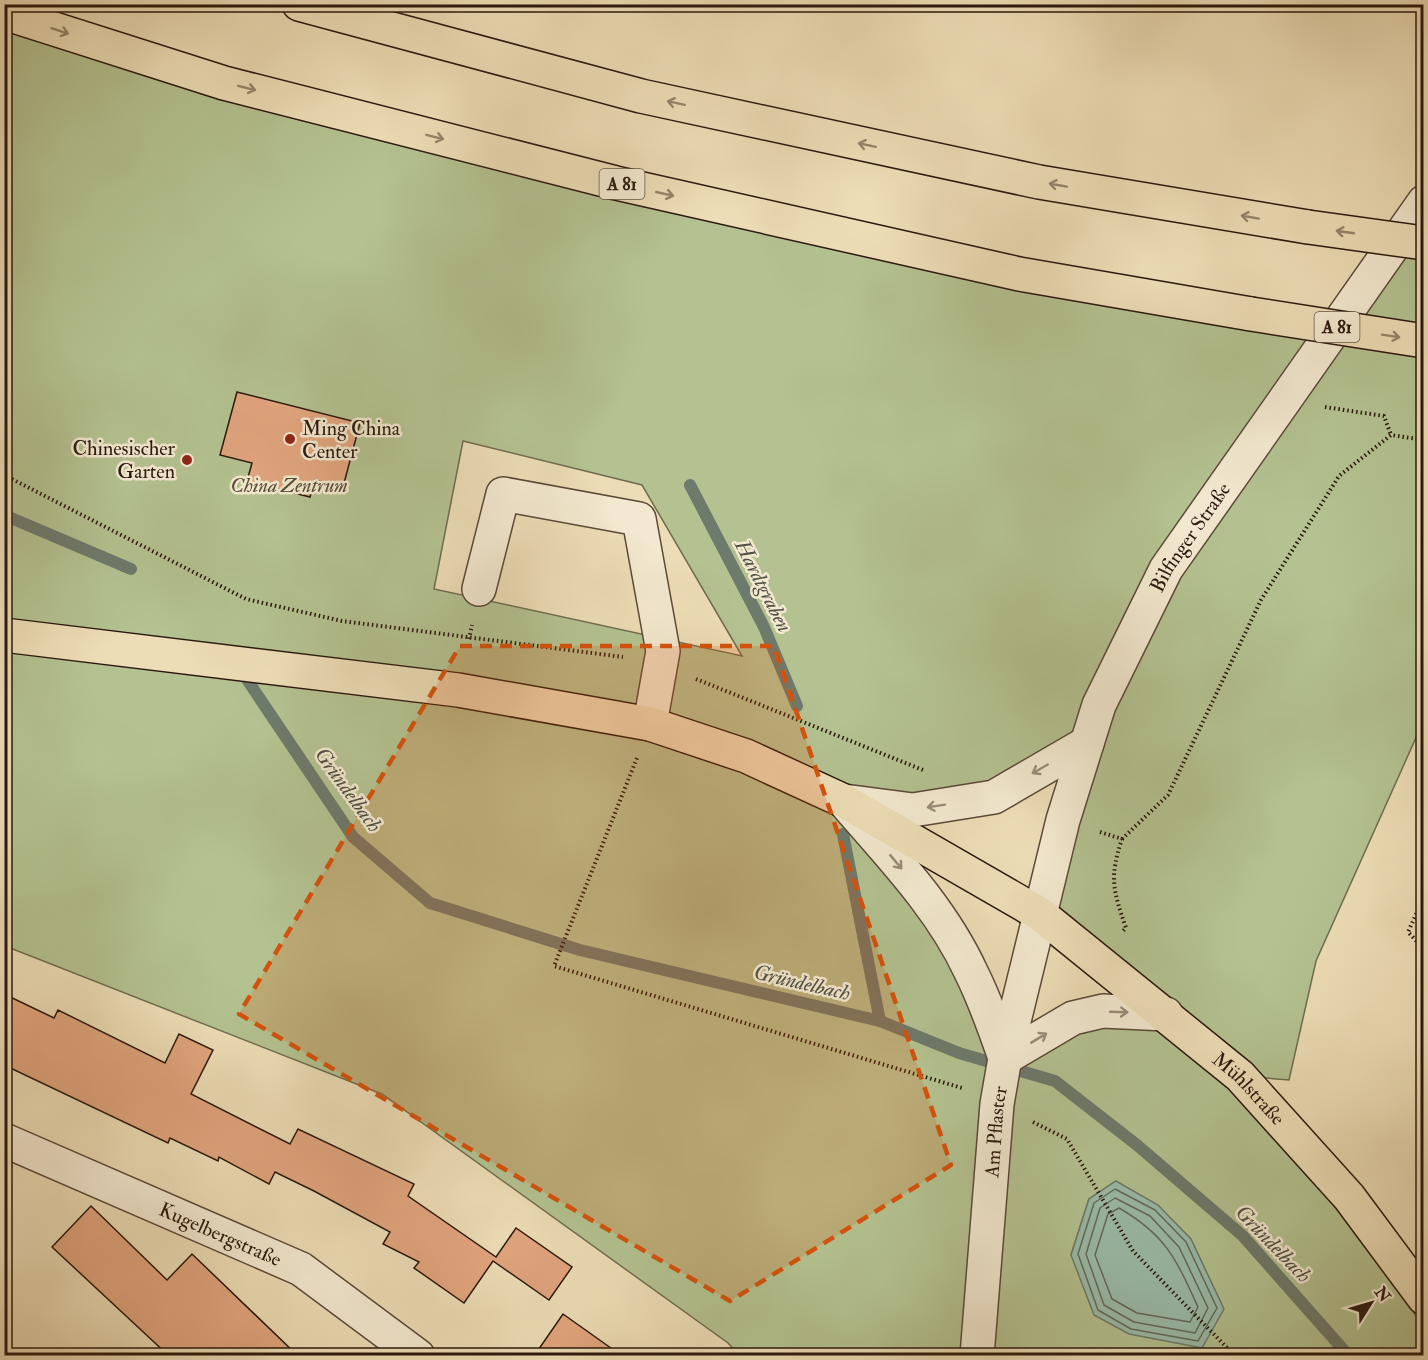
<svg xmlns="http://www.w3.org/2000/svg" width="1428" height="1360" font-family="'IM FELL Double Pica',serif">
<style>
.green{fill:#b4c291;stroke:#6f6d50;stroke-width:1.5;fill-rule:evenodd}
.water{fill:#9abcaa;stroke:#6d7a6c;stroke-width:1.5}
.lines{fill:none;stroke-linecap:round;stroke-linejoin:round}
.shore{stroke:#626a5c;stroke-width:1.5}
.stream{stroke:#6d7a6c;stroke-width:12}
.building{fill:#e1a57e;stroke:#2a180e;stroke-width:1.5}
.minor-casing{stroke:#5b4938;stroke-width:36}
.major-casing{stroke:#2a180e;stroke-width:36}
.highway-casing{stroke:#2a180e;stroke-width:36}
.path{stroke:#2a180e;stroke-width:4;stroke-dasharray:1.5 3;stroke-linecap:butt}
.minor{stroke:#f3e9d0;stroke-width:33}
.major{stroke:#edddb6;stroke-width:33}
.highway{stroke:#edddb6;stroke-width:33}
.highway-bridge-casing{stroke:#2a180e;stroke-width:36;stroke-linecap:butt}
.highway-bridge{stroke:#edddb6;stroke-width:33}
.oneway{stroke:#95846a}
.oneway2{stroke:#998b79}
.marked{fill:#d5520c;fill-opacity:0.2;stroke:#d5520c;stroke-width:4.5;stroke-dasharray:12 8;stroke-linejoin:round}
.poi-dot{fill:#8f2418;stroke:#f3e9d0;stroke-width:2}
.labels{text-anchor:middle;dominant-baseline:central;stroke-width:5;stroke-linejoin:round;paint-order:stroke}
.shield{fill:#f3e9d0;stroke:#665748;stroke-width:1.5}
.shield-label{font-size:18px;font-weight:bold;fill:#2a180e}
.poi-label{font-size:20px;fill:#2a180e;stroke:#f3e9d0;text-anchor:start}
.park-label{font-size:20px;font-style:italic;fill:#534b35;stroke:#f3e9d0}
.street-label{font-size:20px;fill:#2a180e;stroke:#f3e9d0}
.water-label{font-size:21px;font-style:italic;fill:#515145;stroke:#f3e9d0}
</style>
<rect width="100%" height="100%" fill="#edddb6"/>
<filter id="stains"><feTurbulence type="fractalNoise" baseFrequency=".00333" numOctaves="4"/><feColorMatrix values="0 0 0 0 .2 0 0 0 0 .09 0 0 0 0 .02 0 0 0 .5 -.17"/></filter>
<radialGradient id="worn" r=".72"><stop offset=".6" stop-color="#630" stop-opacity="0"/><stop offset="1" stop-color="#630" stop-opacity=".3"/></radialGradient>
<!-- green -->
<path class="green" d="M4,7L616,183L1325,325L1423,202V722L1316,961L1289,1080L1241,1076L1349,1197L1423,1329V1355H739L728,1343L382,1094L5,946ZM463,441L642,485L742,656L434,589ZM1086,743L1040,914L1165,1013L1073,1018L1005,1058L917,886L845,801L994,797ZM1116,1181L1071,1255L1089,1199Z"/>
<!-- water -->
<polygon class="water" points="1116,1181 1158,1205 1191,1239 1224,1309 1202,1348 1129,1334 1094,1315 1071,1255 1089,1199"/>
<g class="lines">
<!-- shore -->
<g class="shore">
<polygon points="1115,1189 1155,1210 1186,1242 1217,1308 1198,1341 1131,1329 1098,1310 1078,1254 1094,1203"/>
<polygon points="1115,1198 1150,1216 1179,1247 1208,1308 1195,1333 1134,1322 1104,1305 1086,1254 1100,1208"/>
<path d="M1119,1208C1166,1235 1176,1259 1198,1307L1190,1322L1137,1313L1112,1299L1095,1255L1108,1214Z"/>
</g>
<!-- stream -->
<g class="stream">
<polyline points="690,485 764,627 797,706"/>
<polyline points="4,515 131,569"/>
<polyline points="246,678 353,837 430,903 580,950 880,1021 959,1053 1055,1081 1137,1145 1243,1236 1349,1356"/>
<polyline points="843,834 880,1021"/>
</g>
</g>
<!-- building -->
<g class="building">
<polygon points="237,392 360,423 343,487 315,480 310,497 247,481 252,463 220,455"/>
<polygon points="4,994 54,1018 58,1010 165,1063 179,1034 213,1050 191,1094 290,1144 298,1129 414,1184 408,1196 496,1257 516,1228 572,1267 549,1300 493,1261 464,1303 414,1268 419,1262 383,1244 390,1232 314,1191 275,1172 269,1184 219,1157 218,1161 170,1138 168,1143 4,1065"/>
<polygon points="91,1206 167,1280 192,1254 298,1356 169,1356 52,1247"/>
<polygon points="563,1314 622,1356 534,1356"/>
</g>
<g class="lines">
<defs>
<g id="minor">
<polyline points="479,589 503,494 639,519 663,651 650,724"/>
<polyline points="844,801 913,810 994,797 1087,743"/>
<path d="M847,805C892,857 942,909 971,972C985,1000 995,1029 1005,1058"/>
<polyline points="1005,1058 1073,1018 1103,1011 1166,1014"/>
<path id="s1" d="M4,1140L301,1269L418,1356"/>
<path id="s2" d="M977,1356L997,1104L1005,1058L1063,820L1099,705L1166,569L1424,202"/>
</g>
<g id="major">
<path id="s3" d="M4,635L458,690L650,724L746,756L844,801L1040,914L1240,1076L1349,1197L1424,1298"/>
</g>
<g id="highway">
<polyline points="299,4 641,96 1039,182 1308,227"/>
<polyline points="4,13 224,83 616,183 1019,274 1251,314"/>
</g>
</defs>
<!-- minor casing -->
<use href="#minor" class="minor-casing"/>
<!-- major casing -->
<use href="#major" class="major-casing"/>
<!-- highway casing -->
<use href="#highway" class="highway-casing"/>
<!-- path -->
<g class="path">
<polyline points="1325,407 1384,416 1391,435"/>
<polyline points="4,475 246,599 342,621 623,657"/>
<polyline points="469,639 472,625"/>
<polyline points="696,679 923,770"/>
<polyline points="637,758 554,966 962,1088"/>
<path d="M1100,832L1122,839C1109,878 1113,890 1126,928L1123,931"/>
<polyline points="1122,839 1168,795 1261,600 1339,476 1391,435 1424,440"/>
<polyline points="1424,897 1408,932 1424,949"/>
<polyline points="1033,1122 1067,1139 1133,1251 1235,1356"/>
</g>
<!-- minor -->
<use href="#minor" class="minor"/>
<!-- major -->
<use href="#major" class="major"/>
<!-- highway -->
<use href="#highway" class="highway"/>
<defs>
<g id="highway-bridge">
<polyline points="1308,227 1424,243"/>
<polyline points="1251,314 1424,341"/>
</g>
</defs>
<!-- highway-bridge casing -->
<use href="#highway-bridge" class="highway-bridge-casing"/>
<!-- highway-bridge -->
<use href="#highway-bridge" class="highway-bridge"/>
</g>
<!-- one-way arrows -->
<defs><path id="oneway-shaft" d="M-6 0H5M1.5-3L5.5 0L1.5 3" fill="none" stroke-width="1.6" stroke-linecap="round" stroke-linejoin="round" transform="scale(1.5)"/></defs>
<g class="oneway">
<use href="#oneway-shaft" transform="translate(60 31) rotate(18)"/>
<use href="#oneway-shaft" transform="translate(247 88) rotate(14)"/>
<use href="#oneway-shaft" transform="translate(676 103) rotate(-168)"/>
<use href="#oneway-shaft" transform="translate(435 137) rotate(14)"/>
<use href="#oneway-shaft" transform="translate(867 145) rotate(-168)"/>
<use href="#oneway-shaft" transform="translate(1058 185) rotate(-170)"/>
<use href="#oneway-shaft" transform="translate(665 194) rotate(13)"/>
<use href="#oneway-shaft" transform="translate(1250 217) rotate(-170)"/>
<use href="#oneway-shaft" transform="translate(1345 232) rotate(-172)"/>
<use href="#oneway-shaft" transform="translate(1391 336) rotate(9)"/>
</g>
<g class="oneway2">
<use href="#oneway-shaft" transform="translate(1040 769) rotate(150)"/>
<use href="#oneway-shaft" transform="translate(936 806) rotate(171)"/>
<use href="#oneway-shaft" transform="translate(896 862) rotate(50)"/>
<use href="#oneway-shaft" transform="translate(1119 1012) rotate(2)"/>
<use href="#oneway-shaft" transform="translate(1039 1038) rotate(-31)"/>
</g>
<!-- marked area -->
<path class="marked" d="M460,646H774L951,1165L730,1301L239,1014Z"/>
<!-- markers -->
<g class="poi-dot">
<circle cx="290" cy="439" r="6"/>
<circle cx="187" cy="460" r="6"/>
</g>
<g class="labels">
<!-- shield labels -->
<g class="shield">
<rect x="599.5" y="169" width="45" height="30" rx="4.5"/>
<rect x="1314.5" y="312" width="45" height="30" rx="4.5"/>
</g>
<g class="shield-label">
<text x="622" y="184">A 81</text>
<text x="1337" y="327">A 81</text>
</g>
<!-- poi labels -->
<g class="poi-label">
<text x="302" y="428">Ming China<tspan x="302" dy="23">Center</tspan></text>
<text x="175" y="448" text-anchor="end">Chinesischer<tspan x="175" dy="23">Garten</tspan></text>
</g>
<!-- park labels -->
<g class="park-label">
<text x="289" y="485">China Zentrum</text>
</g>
<!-- street labels -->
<g class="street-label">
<text stroke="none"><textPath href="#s2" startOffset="856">Bilfinger Straße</textPath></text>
<text stroke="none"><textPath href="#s3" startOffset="1360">Mühlstraße</textPath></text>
<text stroke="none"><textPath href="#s2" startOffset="225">Am Pflaster</textPath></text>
<text stroke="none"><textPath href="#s1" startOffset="236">Kugelbergstraße</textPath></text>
</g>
<!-- water labels -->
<g class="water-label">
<text transform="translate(763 586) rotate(63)">Hardtgraben</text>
<text transform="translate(348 790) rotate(54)">Gründelbach</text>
<text transform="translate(802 983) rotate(13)">Gründelbach</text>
<text transform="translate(1273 1244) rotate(46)">Gründelbach</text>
</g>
</g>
<!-- margin -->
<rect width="1428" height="1360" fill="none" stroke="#edddb6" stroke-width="24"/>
<rect x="6" y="6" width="1416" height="1348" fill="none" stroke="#2a180e" stroke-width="3"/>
<rect x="12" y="12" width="1404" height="1336" fill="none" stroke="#2a180e" stroke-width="1.5"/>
<!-- north arrow -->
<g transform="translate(1371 1303) rotate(53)" stroke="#f3e9d0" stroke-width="4.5" paint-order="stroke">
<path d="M0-4.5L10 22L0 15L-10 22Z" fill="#2a180e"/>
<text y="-9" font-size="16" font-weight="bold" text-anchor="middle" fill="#2a180e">N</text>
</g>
<rect width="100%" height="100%" filter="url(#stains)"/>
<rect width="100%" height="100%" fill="url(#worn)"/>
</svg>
